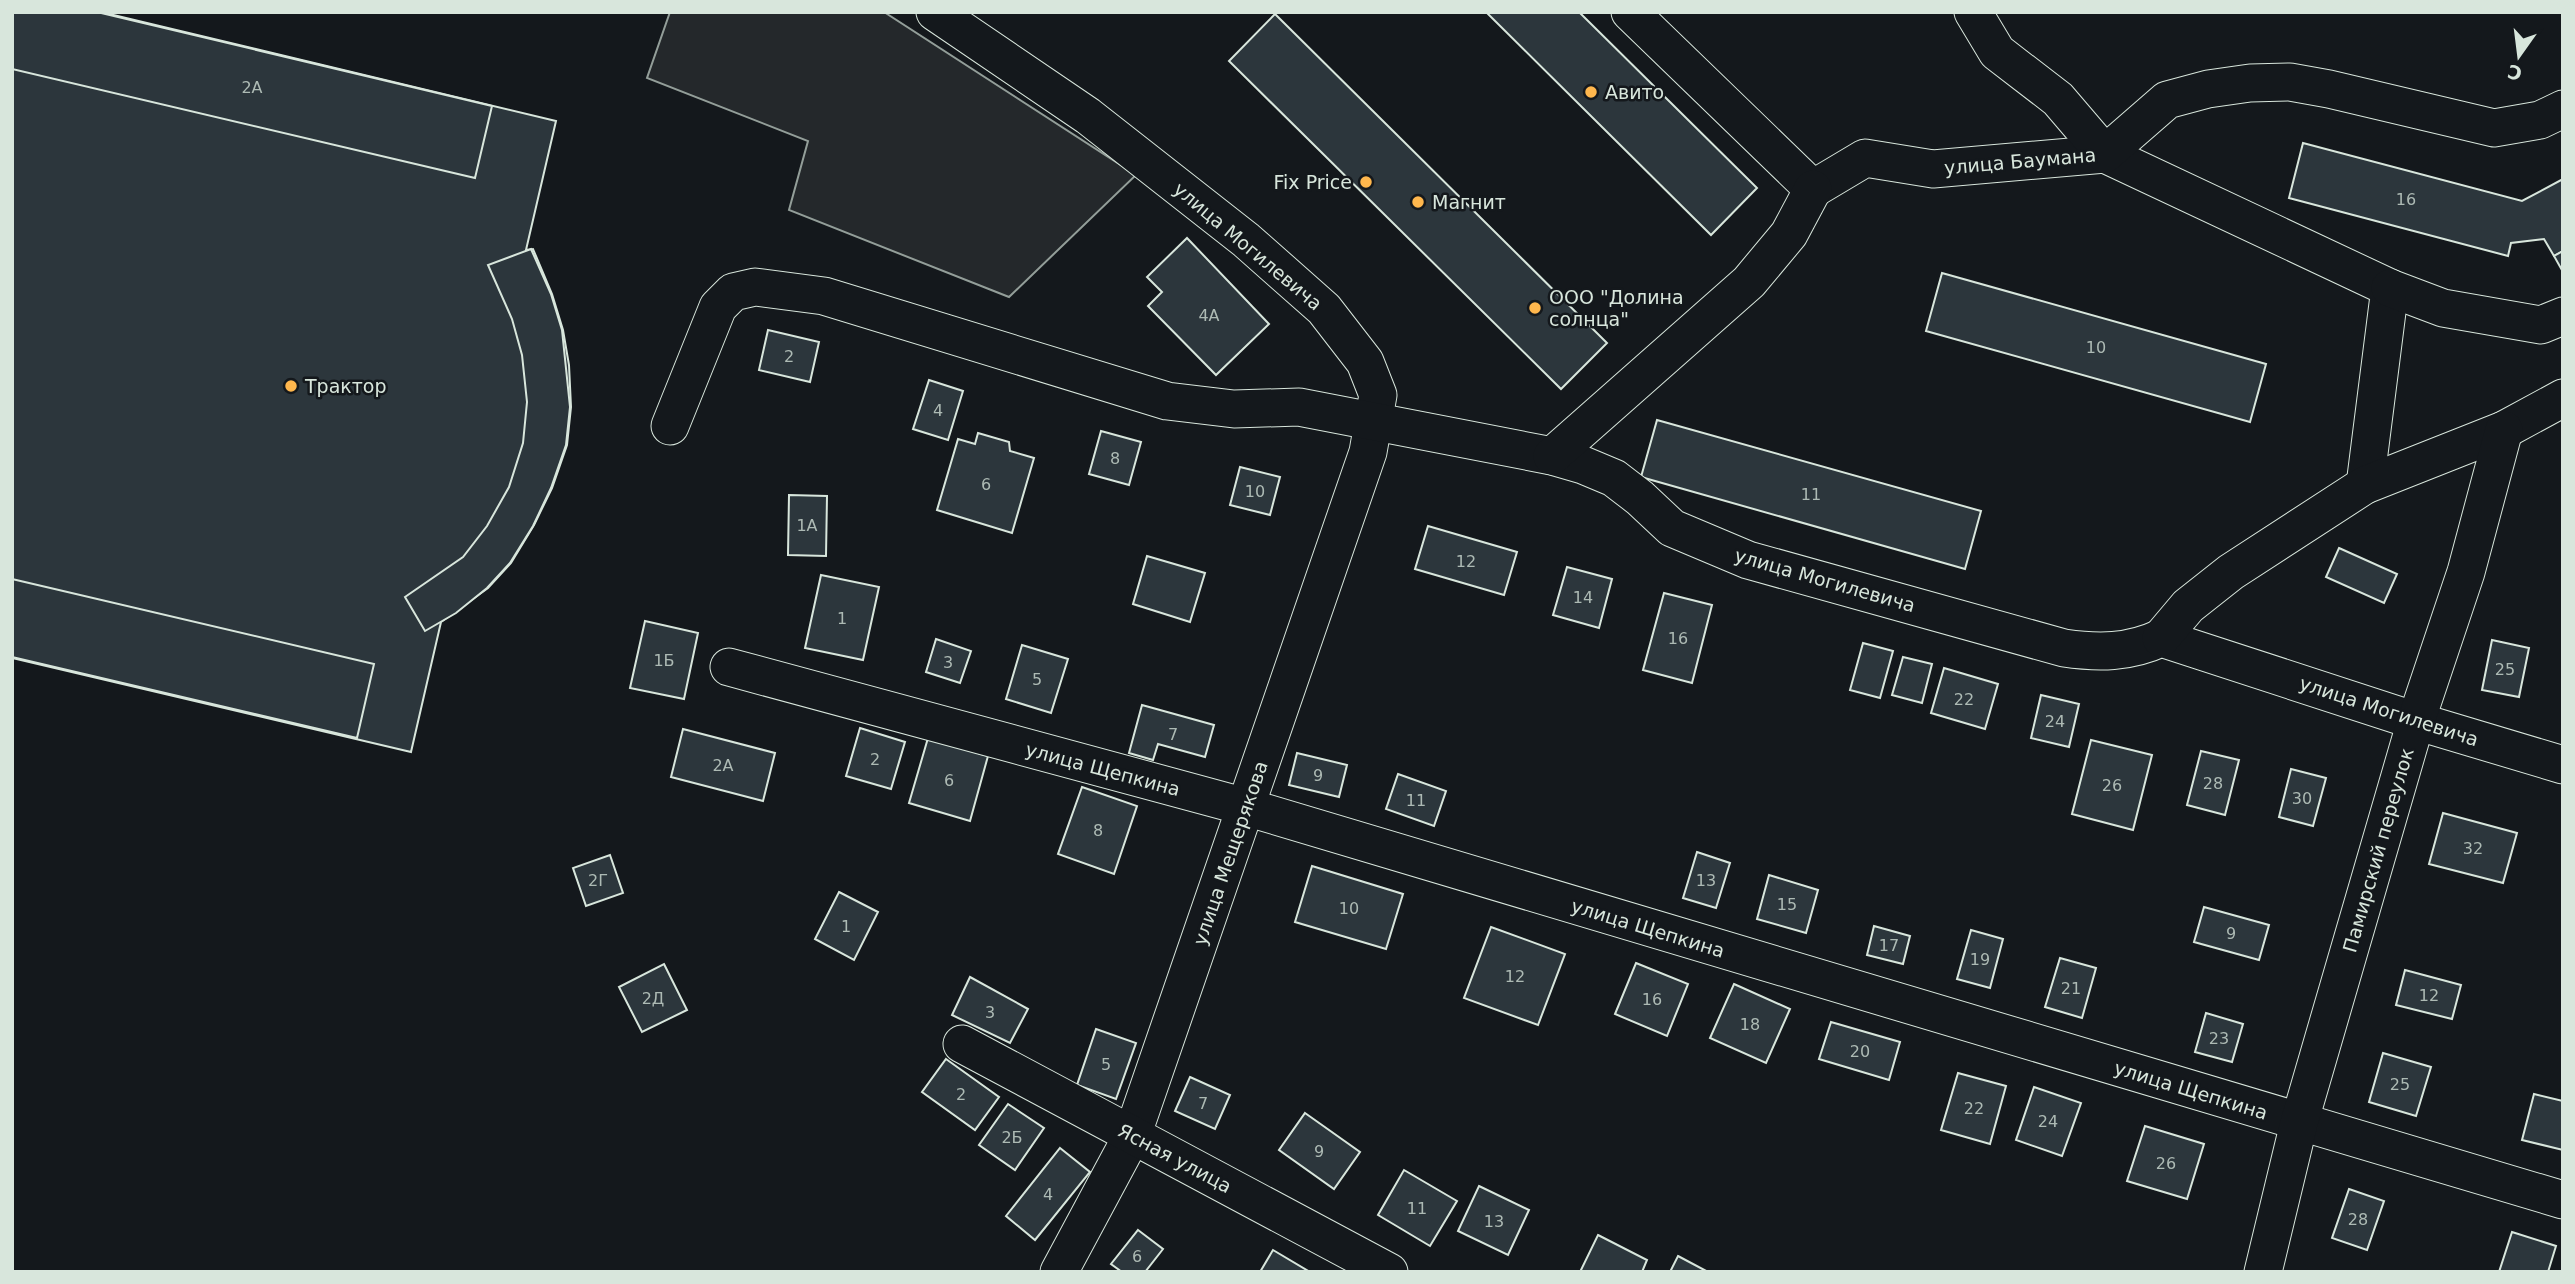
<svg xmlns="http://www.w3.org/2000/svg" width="2575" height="1284" font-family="'DejaVu Sans',sans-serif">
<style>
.parking{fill:#24282b;stroke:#939e99;stroke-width:2}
.building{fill:#2c363c;stroke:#d8e6dc;stroke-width:2}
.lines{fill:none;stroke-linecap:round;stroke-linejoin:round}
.minor-casing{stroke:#d8e6dc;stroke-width:39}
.minor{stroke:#14181c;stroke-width:37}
.poi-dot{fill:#ffb74d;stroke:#14181c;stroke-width:2.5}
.labels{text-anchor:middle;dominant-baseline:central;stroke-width:5;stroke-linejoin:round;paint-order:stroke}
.number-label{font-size:16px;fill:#adbab4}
.poi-label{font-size:19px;fill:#d8e6dc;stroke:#14181c;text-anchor:start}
.street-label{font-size:19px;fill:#d8e6dc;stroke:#14181c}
</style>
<rect width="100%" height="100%" fill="#14181c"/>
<!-- parking -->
<polygon class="parking" points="670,12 884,12 1136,175 1009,297 789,210 808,141 647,78"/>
<!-- building -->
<g class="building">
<polygon points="12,12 101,12 556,121 526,250 533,249 552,294 563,330 569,365 571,407 567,445 552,488 534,525 511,563 488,588 441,622 411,752 12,658"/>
<polygon points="12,12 97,12 492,106 475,178 12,69"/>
<polygon points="1486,12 1579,12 1757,188 1711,235"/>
<polygon points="1275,14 1607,343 1561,389 1229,61"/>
<polygon points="2303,143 2522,201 2563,179 2563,251 2554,256 2544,239 2511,243 2508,256 2289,198"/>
<polygon points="1187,238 1269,324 1216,375 1148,306 1162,292 1147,277"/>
<polygon points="531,249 551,294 562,330 570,407 566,445 551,488 533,526 510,563 487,588 456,613 425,631 405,597 463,557 487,526 509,487 523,443 527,402 522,355 512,319 488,265"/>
<polygon points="2563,251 2563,272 2554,256"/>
<polygon points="1942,273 2266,364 2250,422 1926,331"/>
<polygon points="768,330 819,342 810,382 759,370"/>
<polygon points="929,380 963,391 948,440 913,429"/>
<polygon points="1657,420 1981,511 1965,569 1641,477"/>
<polygon points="1101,431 1141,442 1129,485 1089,474"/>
<polygon points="978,433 1009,442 1010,451 1034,458 1012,533 937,510 958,439 975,444"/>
<polygon points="1240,467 1280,477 1270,515 1230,505"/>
<polygon points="789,495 827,496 826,556 788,555"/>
<polygon points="1428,526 1517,552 1504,595 1415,569"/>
<polygon points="2339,548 2397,574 2384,603 2326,577"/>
<polygon points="1147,556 1205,573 1190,622 1133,604"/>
<polygon points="1567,567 1612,579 1599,628 1553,615"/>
<polygon points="821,575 879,587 863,660 805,648"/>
<polygon points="12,579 374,664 357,738 12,657"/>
<polygon points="1664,593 1712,605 1692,683 1643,670"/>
<polygon points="645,621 698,633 684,699 630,688"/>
<polygon points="936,639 971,651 960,683 926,672"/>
<polygon points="2492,640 2529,648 2519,697 2482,690"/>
<polygon points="1863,643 1893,651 1880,698 1850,690"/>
<polygon points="1022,645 1068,659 1051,713 1006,699"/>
<polygon points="1903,657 1932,664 1922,703 1892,695"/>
<polygon points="1944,668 1998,684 1985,729 1931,713"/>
<polygon points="2041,695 2079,704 2069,747 2031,738"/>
<polygon points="1142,705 1214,725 1205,757 1158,744 1153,760 1129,753"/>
<polygon points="860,728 905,742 891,789 846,776"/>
<polygon points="683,729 775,753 763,801 671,777"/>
<polygon points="928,738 988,756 970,821 909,803"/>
<polygon points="2091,740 2152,755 2133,830 2072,814"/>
<polygon points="2201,751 2239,760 2225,815 2187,805"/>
<polygon points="1297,753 1347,765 1339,797 1289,785"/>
<polygon points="2291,769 2326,778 2313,826 2279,817"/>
<polygon points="1398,774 1446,791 1434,826 1386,809"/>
<polygon points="1082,787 1137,806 1114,874 1058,854"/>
<polygon points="2443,813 2517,833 2503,883 2429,864"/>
<polygon points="1697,852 1730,863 1716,908 1683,898"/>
<polygon points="610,855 623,893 586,906 573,868"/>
<polygon points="1312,866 1403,894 1386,949 1295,922"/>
<polygon points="1769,875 1818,890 1806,933 1757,919"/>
<polygon points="839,892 878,912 854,960 815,939"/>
<polygon points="2204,907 2269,925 2259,960 2194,942"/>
<polygon points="1874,926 1910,936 1903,964 1867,955"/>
<polygon points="1491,927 1565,954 1538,1025 1464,998"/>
<polygon points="1971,930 2003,939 1990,988 1957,979"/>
<polygon points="2060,958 2096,968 2082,1018 2045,1007"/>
<polygon points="1636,963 1688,984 1667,1036 1615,1014"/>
<polygon points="664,964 687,1010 642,1032 619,987"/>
<polygon points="2405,970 2461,985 2452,1019 2396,1005"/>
<polygon points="970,977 1028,1009 1010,1043 952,1015"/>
<polygon points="1734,984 1790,1009 1766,1063 1710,1038"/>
<polygon points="2206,1013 2243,1024 2232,1062 2195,1052"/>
<polygon points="1831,1022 1900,1042 1889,1080 1819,1059"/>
<polygon points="1096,1029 1136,1043 1116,1099 1077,1085"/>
<polygon points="2383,1053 2431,1067 2416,1116 2369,1102"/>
<polygon points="946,1059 999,1097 975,1130 922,1092"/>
<polygon points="1958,1073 2006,1086 1990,1144 1941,1130"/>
<polygon points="1190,1077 1230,1095 1215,1129 1175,1111"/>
<polygon points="2034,1087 2081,1103 2062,1156 2016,1140"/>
<polygon points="2534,1094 2563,1101 2563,1150 2522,1140"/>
<polygon points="1008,1104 1044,1128 1015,1170 979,1145"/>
<polygon points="1305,1113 1360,1152 1334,1189 1279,1150"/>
<polygon points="2145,1126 2204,1144 2187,1199 2127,1181"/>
<polygon points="1060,1148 1090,1172 1035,1240 1006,1216"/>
<polygon points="1404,1170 1457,1201 1430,1246 1378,1215"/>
<polygon points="1479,1186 1529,1210 1508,1255 1458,1231"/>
<polygon points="2349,1189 2384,1201 2367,1250 2332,1238"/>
<polygon points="1138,1230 1163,1249 1145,1272 1122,1272 1111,1264"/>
<polygon points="2512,1232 2556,1246 2548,1272 2499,1272"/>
<polygon points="1598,1235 1647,1260 1642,1272 1580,1272"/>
<polygon points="1273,1250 1310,1272 1260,1272"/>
<polygon points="1678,1256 1708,1272 1670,1272"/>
</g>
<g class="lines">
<defs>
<g id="minor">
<polyline points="935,12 1088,116 1246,240 1324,309 1365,362 1378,395 1368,452 1132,1136 1059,1272"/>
<polyline points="1630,12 1813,189 1865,158 1933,169 2105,154 2390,288 2365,485"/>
<polyline points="1973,12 1997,52 2058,99 2105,154 2167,100 2208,89 2250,83 2290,82 2329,89 2494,128 2540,120 2563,109"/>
<polyline points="2390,288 2443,308 2541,325 2563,316"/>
<path d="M670,426L718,307L733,292L755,287L824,296L1167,401L1234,409L1299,407L1552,456L1583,465L1614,478L1640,498L1672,528L1748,560L2064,648C2098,653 2129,653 2161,638L2416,721L2563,765"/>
<polyline points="1552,456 1749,282 1789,234 1813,189"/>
<polyline points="2161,638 2188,606 2231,572 2365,485 2504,430 2563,398"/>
<polyline points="729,667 1246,807 2563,1200"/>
<polyline points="962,1044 1389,1272"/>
<polyline points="2263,1272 2299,1123 2416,721 2466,572 2504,430"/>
</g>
</defs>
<!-- minor casing -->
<use href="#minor" class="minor-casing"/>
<!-- minor -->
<use href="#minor" class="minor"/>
</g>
<!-- markers -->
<g class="poi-dot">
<circle cx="1591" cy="92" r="7"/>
<circle cx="1366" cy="182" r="7"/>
<circle cx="1418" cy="202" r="7"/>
<circle cx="1535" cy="308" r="7"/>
<circle cx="291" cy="386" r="7"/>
</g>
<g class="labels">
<!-- number labels -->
<g class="number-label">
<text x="252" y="87">2А</text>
<text x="2406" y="199">16</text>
<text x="1209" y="315">4А</text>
<text x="2096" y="347">10</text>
<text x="789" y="356">2</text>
<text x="938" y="410">4</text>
<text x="1115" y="458">8</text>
<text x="986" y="484">6</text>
<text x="1255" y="491">10</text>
<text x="1811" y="494">11</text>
<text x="807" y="525">1А</text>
<text x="1466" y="561">12</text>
<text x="1583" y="597">14</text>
<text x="842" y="618">1</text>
<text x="1678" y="638">16</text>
<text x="664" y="660">1Б</text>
<text x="948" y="662">3</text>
<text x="2505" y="669">25</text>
<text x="1037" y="679">5</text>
<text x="1964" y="699">22</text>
<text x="2055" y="721">24</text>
<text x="1173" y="734">7</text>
<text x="875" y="759">2</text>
<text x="723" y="765">2А</text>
<text x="1318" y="775">9</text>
<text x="949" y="780">6</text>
<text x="2213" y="783">28</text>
<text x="2112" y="785">26</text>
<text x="2302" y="798">30</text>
<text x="1416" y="800">11</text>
<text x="1098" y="830">8</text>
<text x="2473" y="848">32</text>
<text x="598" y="880">2Г</text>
<text x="1706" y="880">13</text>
<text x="1787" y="904">15</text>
<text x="1349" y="908">10</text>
<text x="846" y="926">1</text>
<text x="2231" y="933">9</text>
<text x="1889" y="945">17</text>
<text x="1980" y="959">19</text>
<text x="1515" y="976">12</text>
<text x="2071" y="988">21</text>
<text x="2429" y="995">12</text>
<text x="653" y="998">2Д</text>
<text x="1652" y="999">16</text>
<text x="990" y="1012">3</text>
<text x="1750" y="1024">18</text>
<text x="2219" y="1038">23</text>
<text x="1860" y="1051">20</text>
<text x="1106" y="1064">5</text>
<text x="2400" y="1084">25</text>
<text x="961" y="1094">2</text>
<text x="1203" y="1103">7</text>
<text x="1974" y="1108">22</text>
<text x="2048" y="1121">24</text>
<text x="1012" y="1137">2Б</text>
<text x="1319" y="1151">9</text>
<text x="2166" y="1163">26</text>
<text x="1048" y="1194">4</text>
<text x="1417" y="1208">11</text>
<text x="2358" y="1219">28</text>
<text x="1494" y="1221">13</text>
<text x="1137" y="1256">6</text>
</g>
<!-- poi labels -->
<g class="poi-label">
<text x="1605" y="92">Авито</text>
<text x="1352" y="182" text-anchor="end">Fix Price</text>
<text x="1432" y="202">Магнит</text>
<text x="1549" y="297">ООО "Долина<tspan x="1549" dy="22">солнца"</tspan></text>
<text x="305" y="386">Трактор</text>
</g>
<!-- street labels -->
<g class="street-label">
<text transform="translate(2020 161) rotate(-5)">улица Баумана</text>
<text transform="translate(1248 246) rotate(40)">улица Могилевича</text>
<text transform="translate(1825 580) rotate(16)">улица Могилевича</text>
<text transform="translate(2389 711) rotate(18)">улица Могилевича</text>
<text transform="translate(1103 769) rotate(15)">улица Щепкина</text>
<text transform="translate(2378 850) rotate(-74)">Памирский переулок</text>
<text transform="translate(1230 853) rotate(-71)">улица Мещерякова</text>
<text transform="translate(1648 928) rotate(17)">улица Щепкина</text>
<text transform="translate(2191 1090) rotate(17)">улица Щепкина</text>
<text transform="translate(1175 1158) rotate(28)">Ясная улица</text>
</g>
</g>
<!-- border -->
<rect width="2575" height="1284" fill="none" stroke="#d8e6dc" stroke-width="28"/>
<!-- north arrow -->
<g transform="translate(2519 56) rotate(194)" stroke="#14181c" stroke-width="5" paint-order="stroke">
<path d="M0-5L12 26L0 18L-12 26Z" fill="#d8e6dc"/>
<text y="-10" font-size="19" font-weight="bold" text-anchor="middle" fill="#d8e6dc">С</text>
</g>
</svg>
